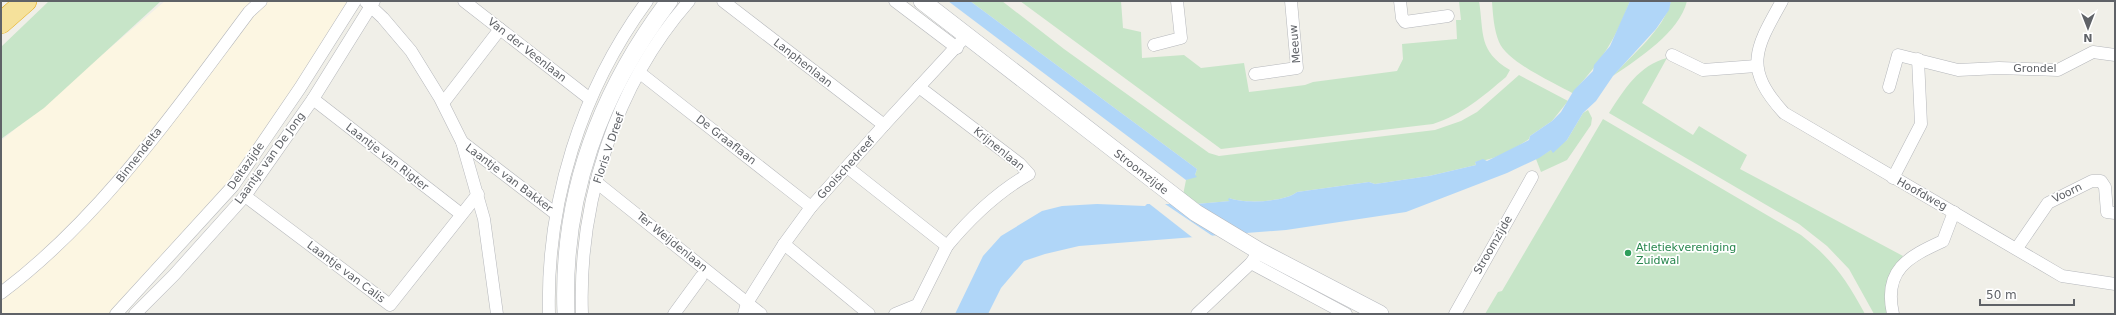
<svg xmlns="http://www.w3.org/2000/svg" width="2116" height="315" font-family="'DejaVu Sans',sans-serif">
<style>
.commercial{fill:#fcf6e2}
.green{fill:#c7e5c8}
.water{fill:#b0d6f8}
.pier{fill:#f0efe8}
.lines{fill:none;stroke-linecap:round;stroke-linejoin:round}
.street-casing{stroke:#b5b7bb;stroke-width:13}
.secondary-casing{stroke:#b6b9be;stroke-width:18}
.highway-casing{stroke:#e5aa13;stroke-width:22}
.street{stroke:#fff;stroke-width:12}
.secondary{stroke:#fff;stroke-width:17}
.highway{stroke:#f5e19b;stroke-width:21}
.leisure-dot{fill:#2e9e5b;stroke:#fff;stroke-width:1.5}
.labels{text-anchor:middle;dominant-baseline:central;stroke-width:3.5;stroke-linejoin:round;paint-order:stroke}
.street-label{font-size:11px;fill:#5f6267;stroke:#fff}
.leisure-label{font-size:11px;fill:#27864d;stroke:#fff;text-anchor:start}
</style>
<rect width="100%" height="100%" fill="#f0efe8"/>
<!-- commercial -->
<polygon class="commercial" points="165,1 361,1 244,178 120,314 1,314 1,141"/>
<!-- green -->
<g class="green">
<polygon points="49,1 161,1 44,108 1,139 1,47"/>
<path d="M970,1H1002L1064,49L1209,153L1219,156L1435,130L1461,121L1477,112L1519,75L1568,101L1552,121L1530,136L1529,139C1513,150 1495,160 1475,162L1476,165L1429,176L1375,184L1369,182L1297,192C1285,202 1244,204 1229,198L1231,201L1196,204L1183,195L1186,180L1195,175L1197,169Z"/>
<path d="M1020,1H1121L1123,28L1141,32L1142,58L1184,55L1201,68L1244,63L1249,92L1305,85L1313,82L1397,71L1403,59L1402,44L1457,39L1456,20H1461L1459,1H1479C1484,33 1478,51 1510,70L1506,77C1482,97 1463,114 1433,124L1221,149Z"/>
<path d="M1508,1H1630C1615,40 1602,60 1575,90L1574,94C1554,83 1507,62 1499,42C1494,30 1493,15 1492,2Z"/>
<path d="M1671,1H1687C1679,33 1639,58 1613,76C1633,53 1663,31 1671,1Z"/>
<path d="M1667,58L1642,103L1693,135L1699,126L1747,155L1740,169L1903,256L1885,292L1887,314H1874L1849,269L1827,246L1799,224L1609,113C1624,90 1639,65 1667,58Z"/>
<polygon points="1588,110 1592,118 1591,125 1567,160 1541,172 1536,159 1567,140 1583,113"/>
<path d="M1603,119L1801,235C1833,260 1846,279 1865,314H1485L1498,292L1502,291Z"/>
</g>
<!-- water -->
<g class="water">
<polygon points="948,1 970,1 1197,169 1195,175 1197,177 1186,180"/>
<path d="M1630,1H1671L1669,10L1656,29L1613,76L1596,101L1583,113L1567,140L1553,153L1551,150L1539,158L1507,173L1406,212L1286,230L1079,246L1045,254L1024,261L1001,288L988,314H955L983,256L1001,236L1042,211L1062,206L1097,204L1145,206L1147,204H1196L1230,201L1228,200L1229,198C1244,204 1285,202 1297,192L1369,182L1375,184L1429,176L1476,165L1475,162L1483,159L1487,161L1529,140L1530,136L1552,121L1561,112L1574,90L1593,71L1594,65L1610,46Z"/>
</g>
<!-- pier -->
<polygon class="pier" points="1147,202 1162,202 1214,237 1193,238"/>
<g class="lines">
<defs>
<g id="street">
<polyline points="464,1 590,99"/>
<polyline points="723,1 884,125"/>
<polyline points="895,1 957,48"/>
<polyline points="1400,1 1402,18 1405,22 1448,16"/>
<path d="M1782,1C1755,49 1743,68 1784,113L2062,276L2115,284"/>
<polyline points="366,2 383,18 411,51 440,98 462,142 484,219 497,314"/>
<polyline points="1154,45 1181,38 1177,1"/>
<polyline points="1672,55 1703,70 1756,66"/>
<polyline points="640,73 811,207"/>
<polyline points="1255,74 1297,68 1291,1"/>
<polyline points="1889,87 1898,55 1958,70 1999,68 2058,70 2093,52 2115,55"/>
<polyline points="313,99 461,214"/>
<polyline points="443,103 500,29"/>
<polyline points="462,142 556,214"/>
<path d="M847,167L947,246C971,217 996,193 1029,174L1020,164L919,87"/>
<polyline points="1893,178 1921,124 1918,59"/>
<polyline points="596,182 761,314"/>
<polyline points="245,196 390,305 478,194"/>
<polyline points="784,244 869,314"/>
<polyline points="2017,248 2048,203 2092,181 2101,181 2105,187 2107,212 2115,213"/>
<polyline points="1251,263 1346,314"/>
<path d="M1,293C101,218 174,112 249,12L261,1"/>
<polyline points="116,314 233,186 300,88 355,1"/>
<polyline points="135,314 174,275 245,196 313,99 374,1"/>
<path d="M549,314C546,202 581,91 647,1"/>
<path d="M582,314C578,203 615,85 689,1"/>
<polyline points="674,314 701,277"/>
<polyline points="744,314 747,303 784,244 811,207 884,125 966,36"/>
<polyline points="895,314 917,305"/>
<polyline points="913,314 947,246"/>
<polyline points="1197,314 1251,263 1255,257"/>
<polyline points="1455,314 1532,177"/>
<path d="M1893,314C1883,270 1908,257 1943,241L1954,212"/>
</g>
<g id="secondary">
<polyline points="922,1 1196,213 1259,251 1380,314"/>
<path d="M566,314C561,196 599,94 669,1"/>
</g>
<polyline id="highway" points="1,23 26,1"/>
</defs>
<!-- street casing -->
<use href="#street" class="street-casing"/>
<!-- secondary casing -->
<use href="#secondary" class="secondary-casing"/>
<!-- highway casing -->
<use href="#highway" class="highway-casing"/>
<!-- street -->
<use href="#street" class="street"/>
<!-- secondary -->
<use href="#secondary" class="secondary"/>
<!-- highway -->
<use href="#highway" class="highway"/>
</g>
<!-- markers -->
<circle class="leisure-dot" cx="1628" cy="253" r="4"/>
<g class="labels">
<!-- street labels -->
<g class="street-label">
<text transform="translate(1295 44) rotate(-95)">Meeuw</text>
<text transform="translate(527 50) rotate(38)">Van der Veenlaan</text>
<text transform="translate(803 63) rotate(38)">Lanphenlaan</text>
<text x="2035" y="68">Grondel</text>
<text transform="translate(726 140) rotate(38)">De Graaflaan</text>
<text transform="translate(609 148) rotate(-71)">Floris V Dreef</text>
<text transform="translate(999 149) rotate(39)">Krijnenlaan</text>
<text transform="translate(139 155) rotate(-52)">Binnendelta</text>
<text transform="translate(387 157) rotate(38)">Laantje van Rigter</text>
<text transform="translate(270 158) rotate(-54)">Laantje van De Jong</text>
<text transform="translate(246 166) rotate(-55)">Deltazijde</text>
<text transform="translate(846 168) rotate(-48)">Gooischedreef</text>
<text transform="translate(1141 172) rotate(38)">Stroomzijde</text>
<text transform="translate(509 178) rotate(37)">Laantje van Bakker</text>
<text transform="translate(2067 193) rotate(-26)">Voorn</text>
<text transform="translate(1922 194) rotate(29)">Hoofdweg</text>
<text transform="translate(672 242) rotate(39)">Ter Weijdenlaan</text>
<text transform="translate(1493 245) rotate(-60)">Stroomzijde</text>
<text transform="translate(346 272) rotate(37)">Laantje van Calis</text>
</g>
<!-- leisure labels -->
<g class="leisure-label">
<text x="1636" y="247">Atletiekvereniging<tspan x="1636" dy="13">Zuidwal</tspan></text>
</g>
</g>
<!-- border -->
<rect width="2116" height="315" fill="none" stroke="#5f6267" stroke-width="4"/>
<!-- north arrow -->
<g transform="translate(2088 28) rotate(180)" stroke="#ffffff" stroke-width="3" paint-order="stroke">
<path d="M0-3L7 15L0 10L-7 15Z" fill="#5f6267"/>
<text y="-6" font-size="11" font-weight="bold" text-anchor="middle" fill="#5f6267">N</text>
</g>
<!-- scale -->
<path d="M1980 299v6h94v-6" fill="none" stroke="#5f6267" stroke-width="2"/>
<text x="1986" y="299" font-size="12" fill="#5f6267" stroke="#ffffff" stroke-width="3" paint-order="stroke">50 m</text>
</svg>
